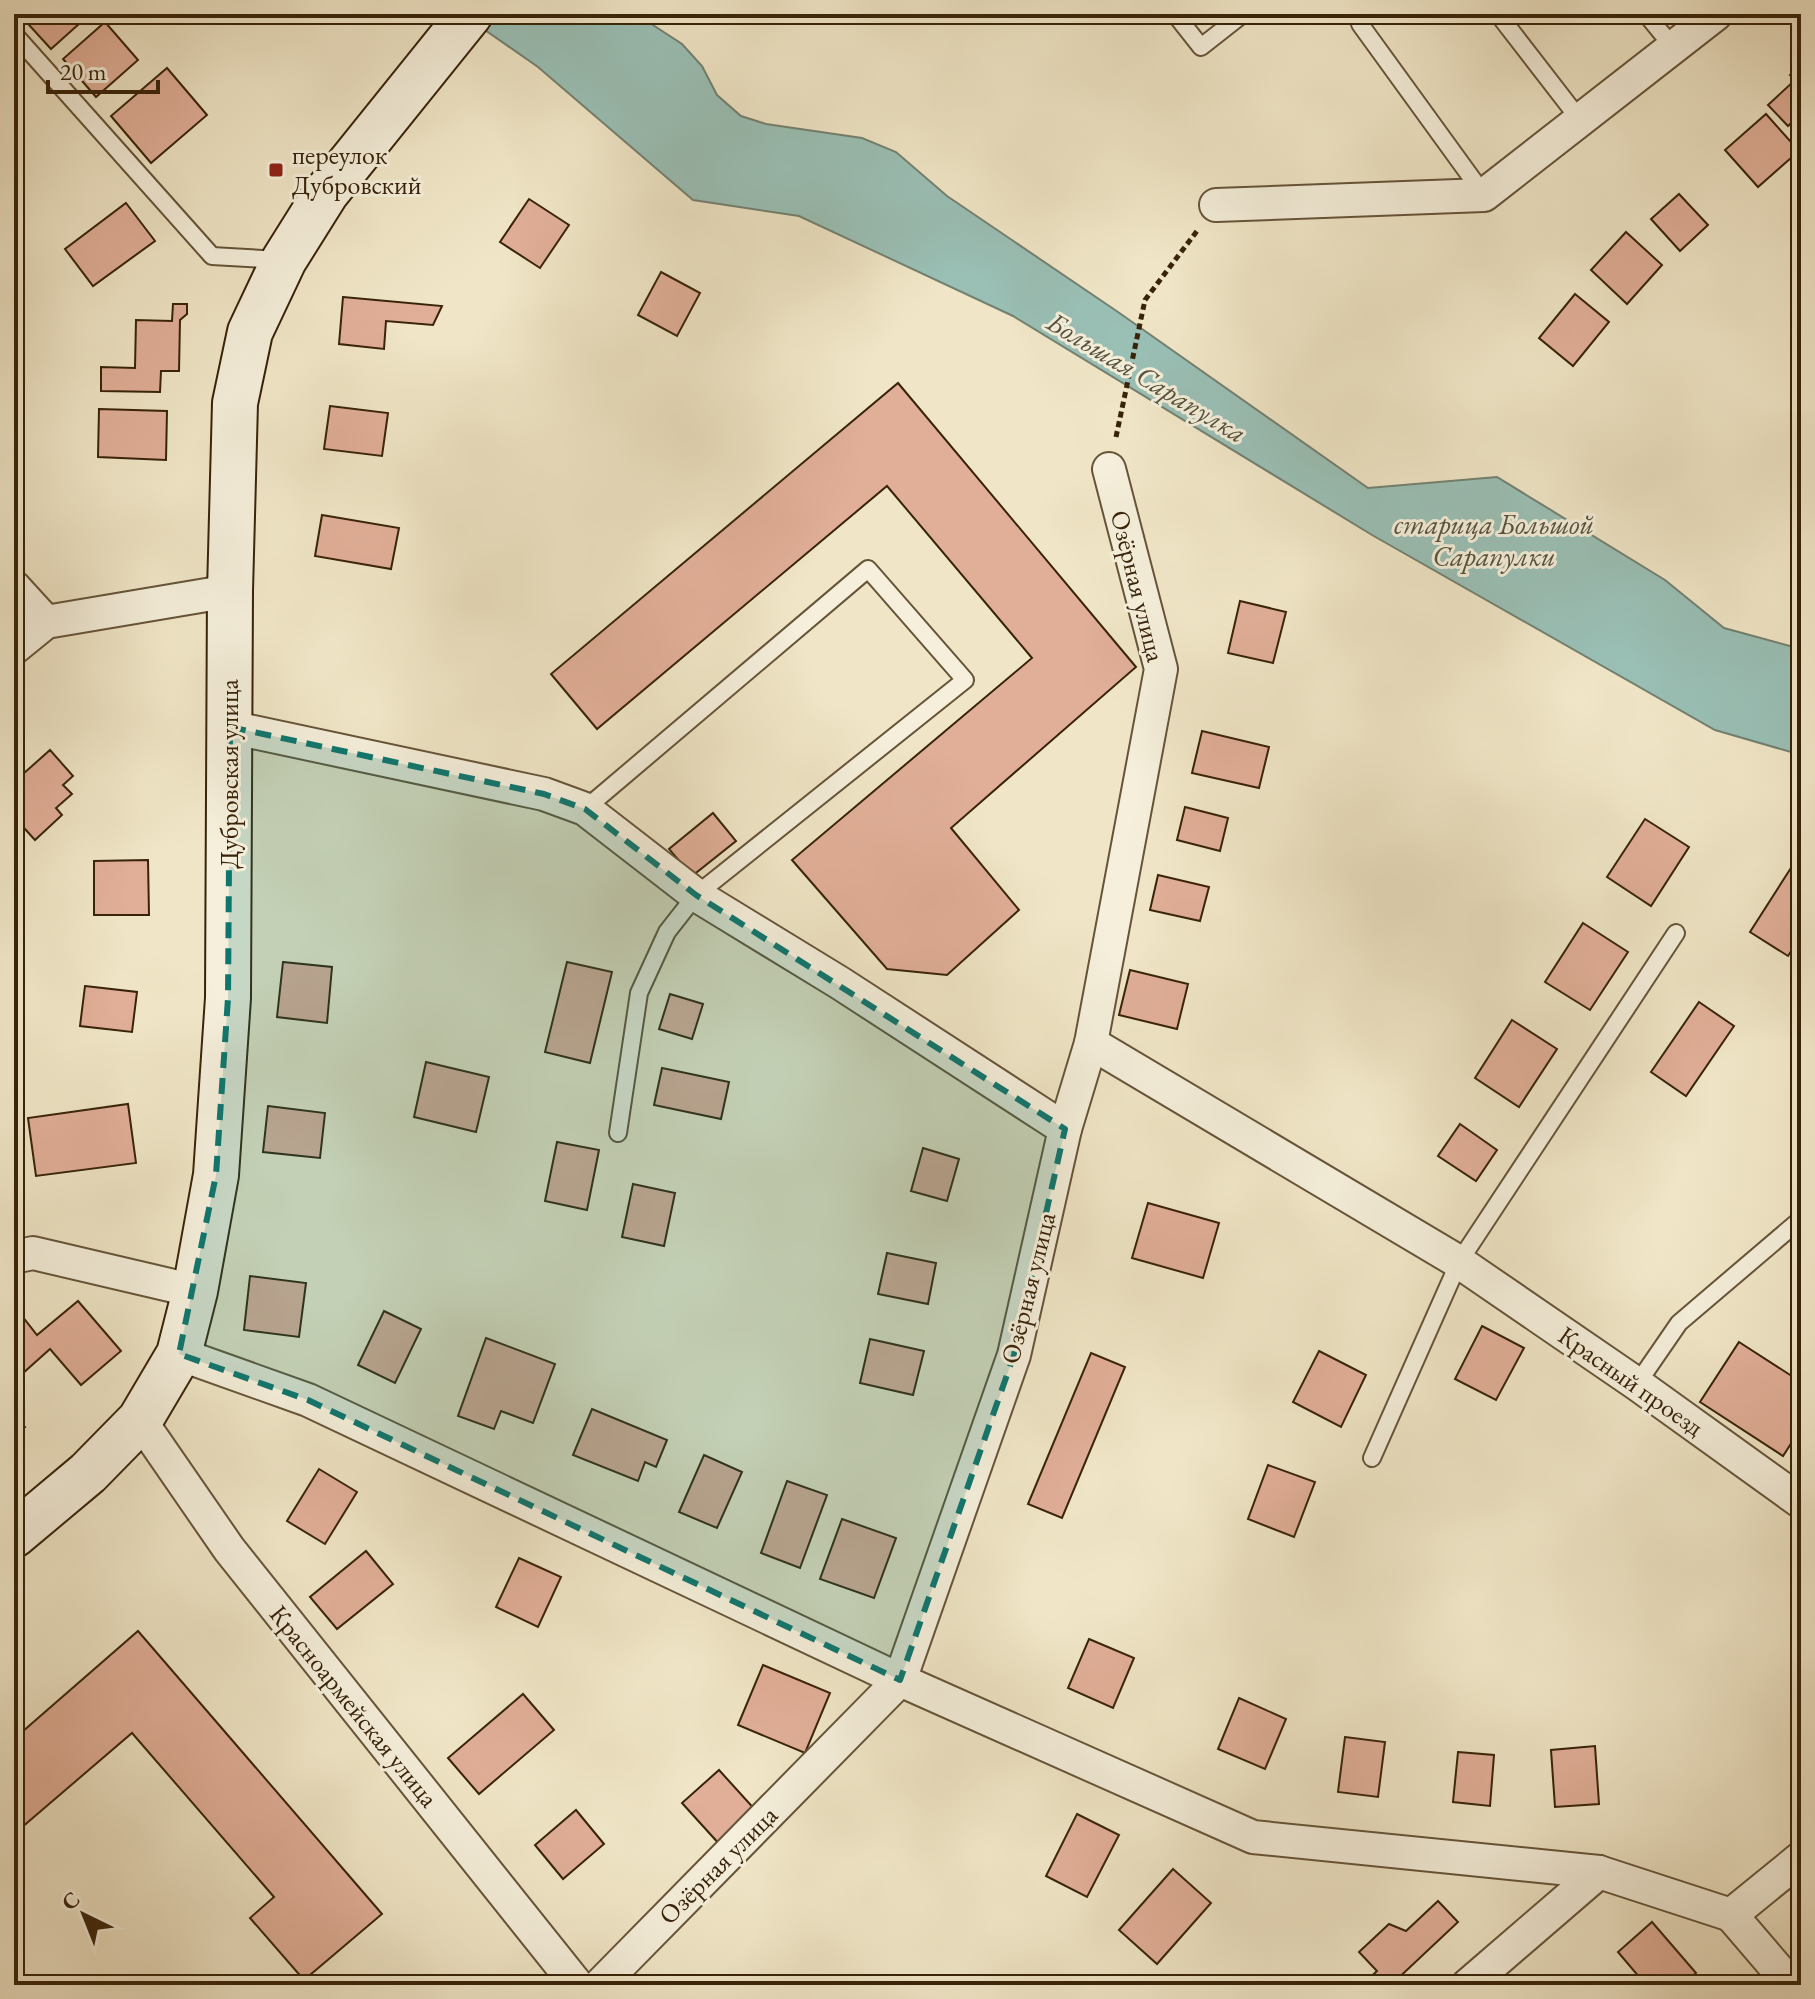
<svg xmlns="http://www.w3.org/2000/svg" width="1815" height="1999" font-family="'EB Garamond',serif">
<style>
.water{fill:#9ac0b6;stroke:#738171;stroke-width:2}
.building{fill:#e1af98;stroke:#38230a;stroke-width:2}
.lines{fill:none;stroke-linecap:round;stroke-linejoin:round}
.service-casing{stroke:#665439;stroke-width:20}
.minor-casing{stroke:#665439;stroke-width:36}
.secondary-casing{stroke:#38230a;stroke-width:48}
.path{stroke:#38230a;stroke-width:5;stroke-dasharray:6 4;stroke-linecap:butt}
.service{stroke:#f5efdb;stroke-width:16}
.minor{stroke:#f5efdb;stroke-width:32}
.secondary{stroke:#f5efdb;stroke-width:44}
.marked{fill:#0f766e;fill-opacity:0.2;stroke:#0f766e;stroke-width:6;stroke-dasharray:16 10;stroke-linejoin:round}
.poi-dot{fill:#8f2418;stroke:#f5efdb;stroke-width:3}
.labels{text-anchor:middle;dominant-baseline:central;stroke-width:6;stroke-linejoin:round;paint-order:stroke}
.poi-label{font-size:26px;fill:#38230a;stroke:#f5efdb;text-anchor:start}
.street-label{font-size:26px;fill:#38230a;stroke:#f5efdb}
.water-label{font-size:28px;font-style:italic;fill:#55523e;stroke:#f5efdb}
</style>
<rect width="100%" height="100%" fill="#f0e6c7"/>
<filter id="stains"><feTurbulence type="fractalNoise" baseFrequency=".0025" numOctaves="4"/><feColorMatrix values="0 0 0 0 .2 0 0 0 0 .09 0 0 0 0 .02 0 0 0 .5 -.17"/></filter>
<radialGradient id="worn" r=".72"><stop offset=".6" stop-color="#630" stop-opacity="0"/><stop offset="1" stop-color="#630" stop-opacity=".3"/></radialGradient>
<!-- water -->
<polygon class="water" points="462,14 636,14 682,44 702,66 717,95 741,116 766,124 862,138 896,152 947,196 1118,312 1368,488 1497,477 1665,580 1724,628 1801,649 1801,755 1715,730 1372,535 1013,316 799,216 693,200 538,67"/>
<!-- building -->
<g class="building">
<polygon points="19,14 90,14 51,49"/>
<polygon points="105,22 138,60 96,97 63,59"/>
<polygon points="1801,64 1801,114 1788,126 1768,105 1795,80 1790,75"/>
<polygon points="167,68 207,115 151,163 111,116"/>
<polygon points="1766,114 1799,151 1758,187 1725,150"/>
<polygon points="1679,194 1708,225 1680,251 1651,219"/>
<polygon points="529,199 569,225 540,268 500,242"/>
<polygon points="126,203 155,241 93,286 65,249"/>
<polygon points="1626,232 1662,265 1627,304 1591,270"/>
<polygon points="661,272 700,293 677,336 638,315"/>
<polygon points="1575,294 1609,322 1573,366 1539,338"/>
<polygon points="343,297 442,306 433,325 386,321 384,349 339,344"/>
<polygon points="173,304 187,304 187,314 180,320 179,371 161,371 160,392 101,391 101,367 135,368 136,320 172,321"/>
<polygon points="898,383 1136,667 951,828 1019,910 947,975 887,969 792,860 1032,658 887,486 597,729 551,674"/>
<polygon points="330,406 388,413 382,456 324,449"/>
<polygon points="99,409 167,411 166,460 98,457"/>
<polygon points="322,515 399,528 391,569 315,556"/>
<polygon points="1240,601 1286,612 1273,663 1228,653"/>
<polygon points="1202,731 1269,747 1259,788 1192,773"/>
<polygon points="50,750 73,776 63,785 72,794 56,808 62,815 35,840 14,817 14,782"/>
<polygon points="1185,807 1228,818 1220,851 1177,840"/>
<polygon points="713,813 736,841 692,876 669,849"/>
<polygon points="1645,819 1689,847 1651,906 1607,877"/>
<polygon points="148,860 149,915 94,915 94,861"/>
<polygon points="1796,860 1801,863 1801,936 1788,956 1750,932"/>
<polygon points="1158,875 1209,887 1200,921 1150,910"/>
<polygon points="1583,923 1628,952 1590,1010 1545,982"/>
<polygon points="283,962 332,967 327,1023 277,1017"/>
<polygon points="567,962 612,972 590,1063 545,1052"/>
<polygon points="1130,970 1188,984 1177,1029 1119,1015"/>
<polygon points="85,986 137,992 132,1032 80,1026"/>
<polygon points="670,994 703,1004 692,1039 659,1029"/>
<polygon points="1699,1002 1734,1026 1686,1096 1651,1072"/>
<polygon points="1512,1020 1557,1049 1519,1107 1475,1078"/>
<polygon points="426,1062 489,1077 476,1132 414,1117"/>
<polygon points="662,1068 729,1082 721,1119 654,1105"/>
<polygon points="128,1104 136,1163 36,1176 28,1118"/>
<polygon points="268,1106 325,1113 320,1158 263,1152"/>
<polygon points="1460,1124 1497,1150 1476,1181 1438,1156"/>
<polygon points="557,1142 599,1150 587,1210 545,1201"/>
<polygon points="923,1148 959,1159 947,1201 911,1191"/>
<polygon points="633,1184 675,1193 664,1246 622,1237"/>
<polygon points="1148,1203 1219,1223 1203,1278 1132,1258"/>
<polygon points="887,1253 936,1263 928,1304 878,1294"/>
<polygon points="250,1276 306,1283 299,1337 244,1330"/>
<polygon points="78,1301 121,1351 81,1385 50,1349 22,1374 14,1365 14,1323 22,1316 37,1335"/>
<polygon points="384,1311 421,1329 395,1383 358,1365"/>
<polygon points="1482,1326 1524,1348 1496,1400 1455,1379"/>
<polygon points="486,1338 555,1364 533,1423 501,1411 494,1429 458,1416"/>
<polygon points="870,1339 924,1351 913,1395 860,1383"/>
<polygon points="1739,1342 1801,1382 1801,1428 1783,1456 1700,1402"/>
<polygon points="1319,1351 1366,1375 1341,1427 1293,1402"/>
<polygon points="1091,1353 1125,1367 1062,1518 1028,1504"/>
<polygon points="592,1409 667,1440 656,1467 645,1462 638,1481 573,1455"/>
<polygon points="14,1414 25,1427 14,1436"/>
<polygon points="704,1455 742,1472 717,1528 679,1512"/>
<polygon points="1268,1465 1315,1482 1294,1537 1248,1519"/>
<polygon points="319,1469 357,1492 325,1544 287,1521"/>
<polygon points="787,1481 827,1495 800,1568 761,1553"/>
<polygon points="842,1519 896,1538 874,1598 820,1579"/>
<polygon points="366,1551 393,1584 337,1629 310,1597"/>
<polygon points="519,1558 561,1577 538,1627 496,1607"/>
<polygon points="138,1631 382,1914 304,1980 250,1918 274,1897 132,1733 14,1834 14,1739"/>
<polygon points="1089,1639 1134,1658 1113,1708 1068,1688"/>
<polygon points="763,1665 830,1693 805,1753 738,1725"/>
<polygon points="523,1694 554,1730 479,1794 448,1758"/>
<polygon points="1239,1698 1286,1719 1265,1769 1218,1749"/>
<polygon points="1345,1737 1385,1742 1378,1797 1338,1792"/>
<polygon points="1595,1746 1599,1804 1555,1807 1551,1750"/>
<polygon points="1458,1752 1494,1755 1490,1806 1453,1802"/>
<polygon points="719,1770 758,1813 721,1846 682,1803"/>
<polygon points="576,1810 604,1844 563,1879 535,1845"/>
<polygon points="1077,1814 1119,1835 1087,1897 1046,1876"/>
<polygon points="1173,1869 1211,1903 1157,1964 1119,1930"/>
<polygon points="1438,1901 1458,1922 1391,1985 1362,1985 1377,1971 1359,1952 1389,1924 1406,1931"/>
<polygon points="1652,1922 1696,1973 1682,1985 1646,1985 1618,1952"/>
</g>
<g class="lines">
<defs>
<g id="service">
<polyline points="1175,14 1201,47 1243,14"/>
<polyline points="1498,14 1580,120"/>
<polyline points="1646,14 1673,47"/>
<polyline points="1360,24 1484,195"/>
<polyline points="14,34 212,256 281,260"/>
<polyline points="585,809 868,569 965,680 696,895 667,932 639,993 618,1133"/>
<polyline points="1637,1384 1679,1323 1801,1219"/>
<polyline points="1372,1458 1459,1262 1676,933"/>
</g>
<g id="minor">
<polyline points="1216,205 1484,195 1716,14"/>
<polyline points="14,587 46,622"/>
<polyline points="14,648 46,622 230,591"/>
<polyline points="230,727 544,794 585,809 696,895 840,983 1065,1129"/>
<polyline points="1091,1043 1459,1262 1637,1384 1801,1502"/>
<polyline points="14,1257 33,1253 195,1291"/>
<polyline points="179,1354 308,1400 900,1680 1253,1837 1599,1872 1731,1915"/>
<polyline points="140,1420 229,1549 577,1985"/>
<polyline points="1731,1915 1791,1985"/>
<polyline points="1731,1915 1801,1858"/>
<polyline points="600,1985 900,1680 1014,1355 1065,1129 1091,1043 1161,669 1109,469"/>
<polyline points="1468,1985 1599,1872"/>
</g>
<polyline id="secondary" points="14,1535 88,1473 140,1420 179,1354 195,1291 216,1175 228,998 230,591 235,403 250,332 284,260 326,193 470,14"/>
</defs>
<!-- service casing -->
<use href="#service" class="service-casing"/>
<!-- minor casing -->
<use href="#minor" class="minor-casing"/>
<!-- secondary casing -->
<use href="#secondary" class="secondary-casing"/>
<!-- path -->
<polyline class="path" points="1116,437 1145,300 1197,231"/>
<!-- service -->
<use href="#service" class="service"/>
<!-- minor -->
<use href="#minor" class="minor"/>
<!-- secondary -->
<use href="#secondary" class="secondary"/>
</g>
<!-- marked area -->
<path class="marked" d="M230,727L544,794L585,809L696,895L1065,1129L1014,1355L900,1680L308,1400L179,1354L216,1175L228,998Z"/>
<!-- markers -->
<rect class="poi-dot" x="268" y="162" width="16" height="16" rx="4"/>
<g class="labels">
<!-- poi labels -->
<g class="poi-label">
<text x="292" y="155">переулок<tspan x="292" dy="30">Дубровский</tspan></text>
</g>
<!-- street labels -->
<g class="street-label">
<text transform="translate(1138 586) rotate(76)">Озёрная улица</text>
<text transform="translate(229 774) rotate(-90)">Дубровская улица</text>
<text transform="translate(1028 1288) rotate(-76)">Озёрная улица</text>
<text transform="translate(1631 1381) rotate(35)">Красный проезд</text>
<text transform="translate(354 1706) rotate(51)">Красноармейская улица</text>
<text transform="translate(718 1865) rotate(-45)">Озёрная улица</text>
</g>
<!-- water labels -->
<g class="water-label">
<text transform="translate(1147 377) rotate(31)">Большая Сарапулка</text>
<text x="1494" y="524">старица Большой<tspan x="1494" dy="32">Сарапулки</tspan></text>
</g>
</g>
<!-- margin -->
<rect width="1815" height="1999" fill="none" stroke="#f0e6c7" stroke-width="48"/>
<rect x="16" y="16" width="1783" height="1967" fill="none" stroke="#38230a" stroke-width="4"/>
<rect x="24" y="24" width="1767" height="1951" fill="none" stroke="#38230a" stroke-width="2"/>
<!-- north arrow -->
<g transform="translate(84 1915) rotate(317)" stroke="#f5efdb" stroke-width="6" paint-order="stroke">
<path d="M0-6L14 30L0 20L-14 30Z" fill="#38230a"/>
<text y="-12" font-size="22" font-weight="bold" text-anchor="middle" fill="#38230a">С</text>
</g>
<!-- scale -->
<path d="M48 80v12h110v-12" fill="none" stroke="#38230a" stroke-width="4"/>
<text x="60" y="80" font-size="24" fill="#38230a" stroke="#f5efdb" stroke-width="6" paint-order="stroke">20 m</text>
<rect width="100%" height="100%" filter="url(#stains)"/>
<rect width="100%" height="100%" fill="url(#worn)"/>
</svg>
